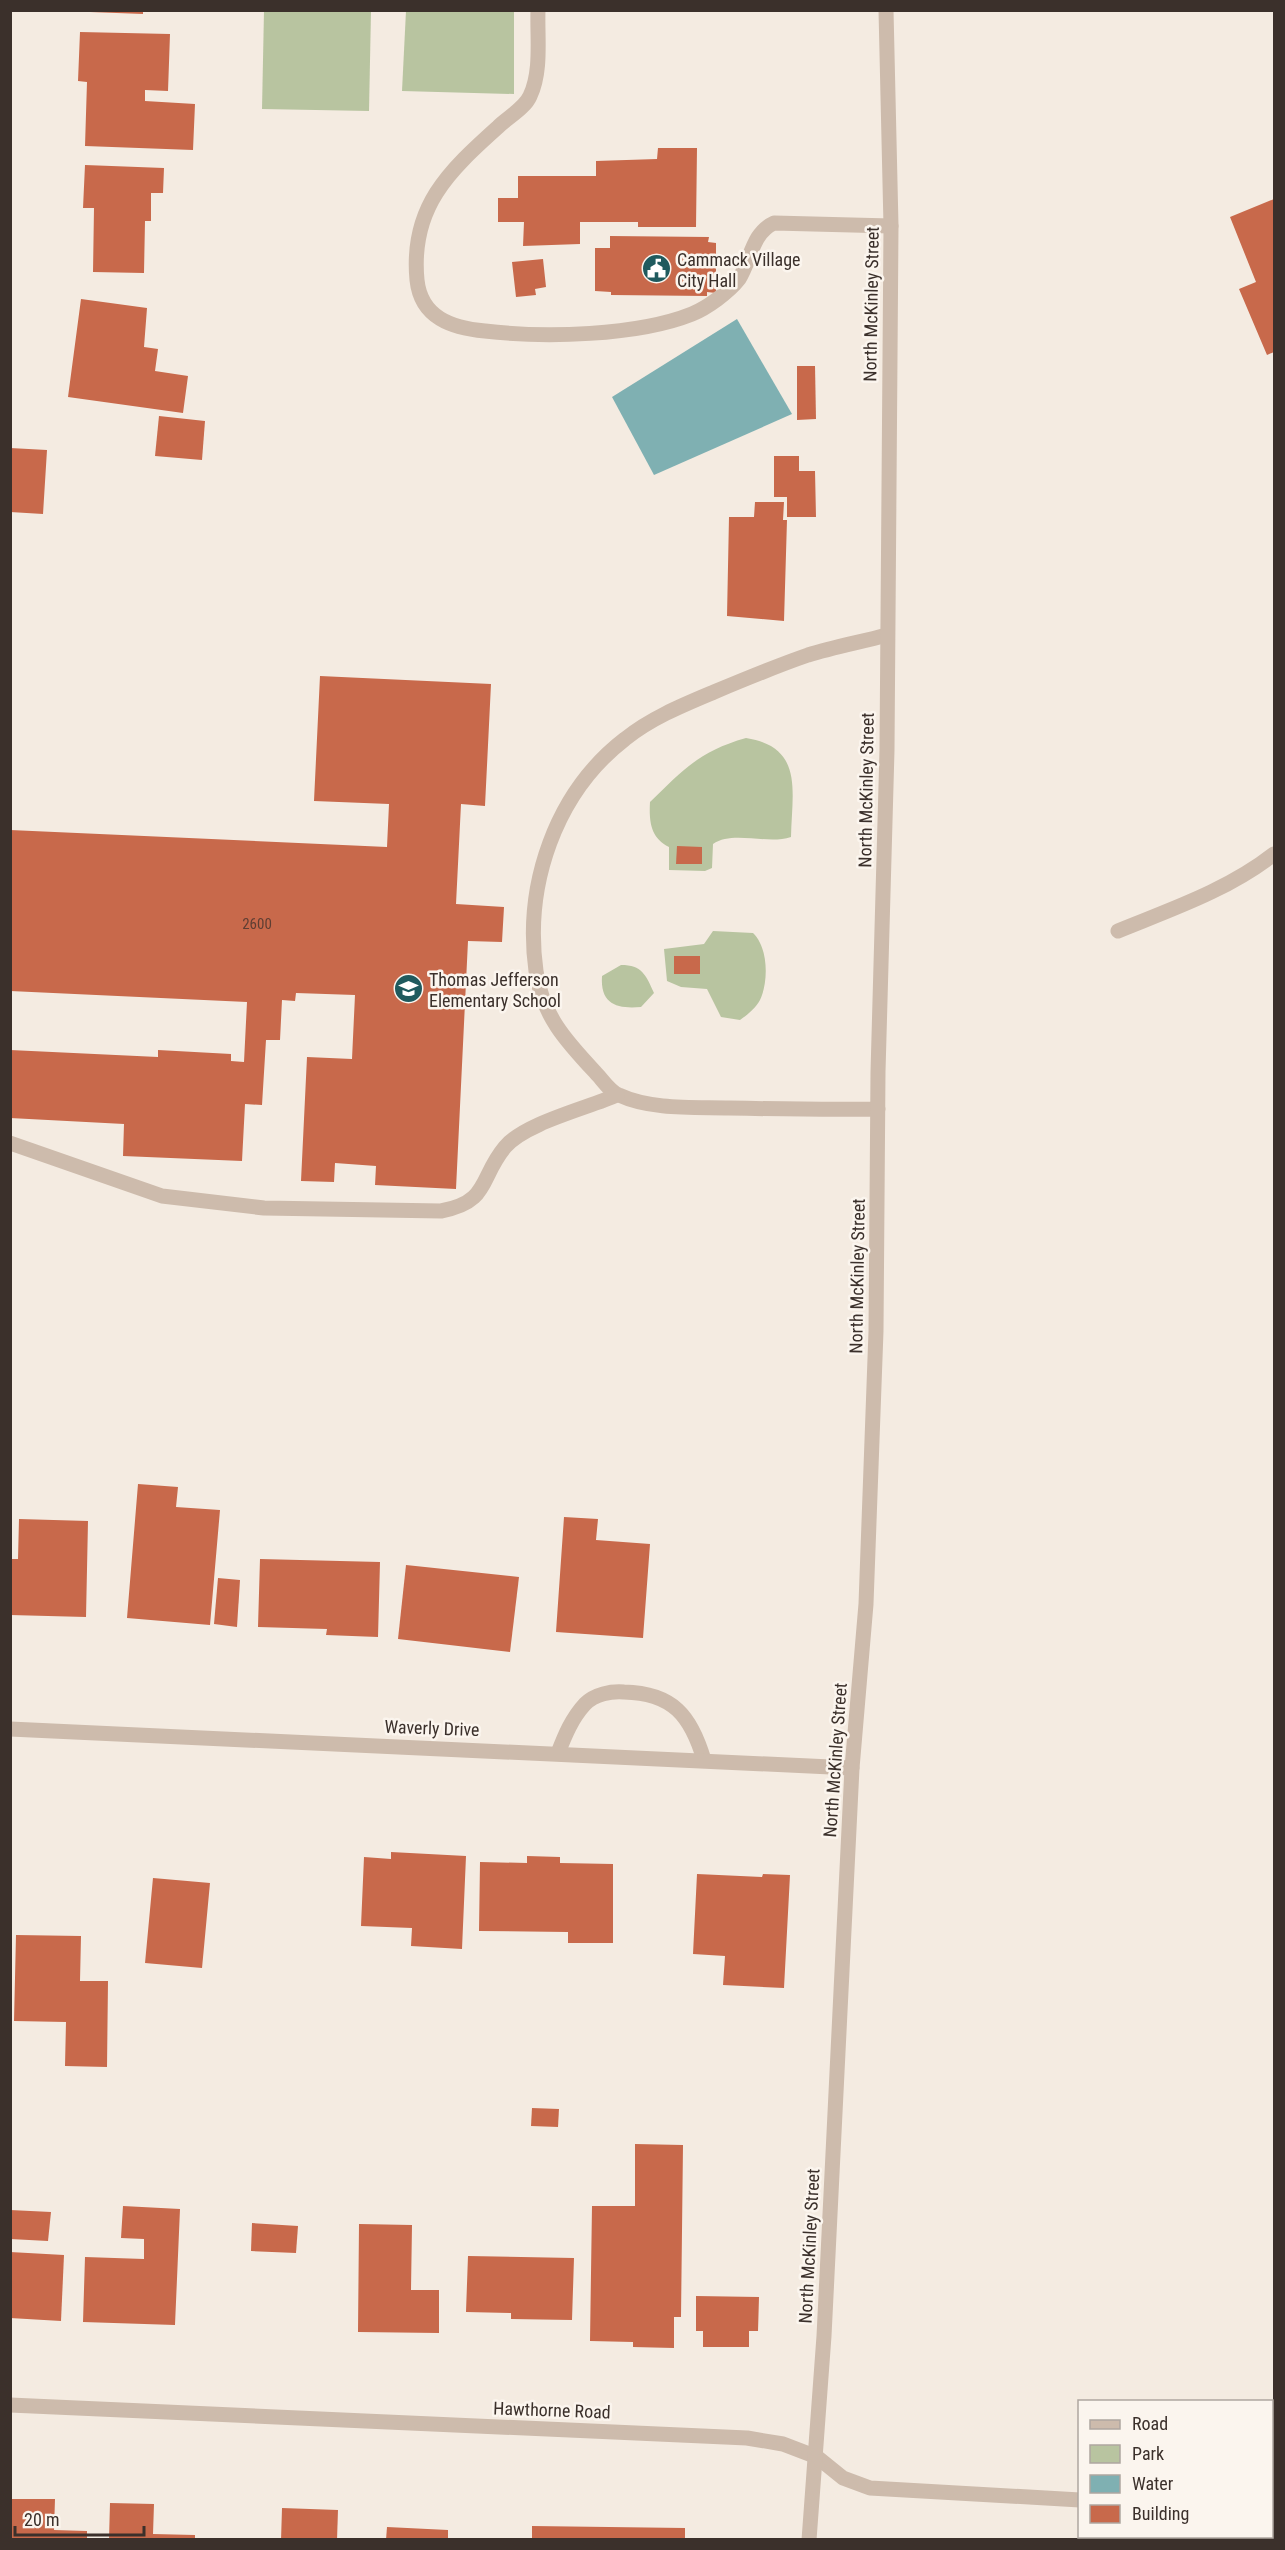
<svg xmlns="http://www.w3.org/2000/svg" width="1285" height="2550" font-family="'Roboto Condensed',sans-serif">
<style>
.green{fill:#b8c4a0}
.water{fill:#7fb0b2}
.building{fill:#c8694b}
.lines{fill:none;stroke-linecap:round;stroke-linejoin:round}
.service{stroke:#cdbbac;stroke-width:15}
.minor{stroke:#cdbbac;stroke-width:15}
.labels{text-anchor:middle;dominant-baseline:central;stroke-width:5;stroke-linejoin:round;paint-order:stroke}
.number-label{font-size:15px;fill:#5e3e33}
.poi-label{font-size:18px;fill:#3b302b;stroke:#fbf5ee;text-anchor:start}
.street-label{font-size:18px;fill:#3b302b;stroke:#fbf5ee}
</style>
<rect width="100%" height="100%" fill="#f4ebe1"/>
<!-- green -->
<g class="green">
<polygon points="264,11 371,11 369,111 262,109"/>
<polygon points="406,11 514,11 514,94 402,91"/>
<path d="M746,738C804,747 792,791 791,837C767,845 733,830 713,844L712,868L705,871L669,870V847C650,838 649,820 650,802C684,769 700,751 746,738Z"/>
<path d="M713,931L753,933C768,947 769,981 760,1000C756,1008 747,1015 740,1020L721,1017L707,989L681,987L667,981L664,949L704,944Z"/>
<path d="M621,965C642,965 646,975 654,993L641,1007C618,1009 600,1005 602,976Z"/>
</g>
<!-- water -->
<polygon class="water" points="737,319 792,414 654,475 612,397"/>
<!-- building -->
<g class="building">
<polygon points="91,10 143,10 143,14 90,12"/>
<polygon points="80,32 170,34 168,91 145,90 145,101 195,104 193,150 85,146 87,82 78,81"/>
<polygon points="658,148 697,148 696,227 638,227 638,222 580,222 580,244 523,246 524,222 498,222 498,198 518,198 518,176 596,176 596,161 657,159"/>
<polygon points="85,165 164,168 163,193 151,193 151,221 145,221 144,273 93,272 94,208 83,208"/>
<polygon points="1274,199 1274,352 1267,355 1239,289 1256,282 1230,217"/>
<polygon points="610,236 709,237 708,242 716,243 716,293 707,292 707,296 611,295 611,292 595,291 595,248 610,248"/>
<polygon points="543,259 546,287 535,289 536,295 516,297 512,262"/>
<polygon points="81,299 147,308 144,347 158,349 155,371 188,376 183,413 68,397"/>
<polygon points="797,366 815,366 816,419 797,420"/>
<polygon points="159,416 205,421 202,460 155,456"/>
<polygon points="10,448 47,450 43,514 10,512"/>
<polygon points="774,456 799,456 799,471 815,471 816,517 787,517 787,497 774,497"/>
<polygon points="755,502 784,502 783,520 787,520 784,621 727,616 729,517 754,517"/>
<polygon points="320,676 491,684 485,806 461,804 456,904 504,907 502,942 468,941 456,1189 375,1185 376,1166 335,1163 334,1182 301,1181 307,1057 352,1059 355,995 296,993 295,1001 282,1000 280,1040 266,1040 262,1105 245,1104 242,1161 123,1156 124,1124 10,1118 10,1050 158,1057 158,1050 231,1054 231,1061 244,1062 247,1002 10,991 10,830 387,847 389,804 314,801"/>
<polygon points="677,846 702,847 702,864 676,864"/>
<rect x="674" y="956" width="26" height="18"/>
<polygon points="138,1484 178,1487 176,1507 220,1510 210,1625 127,1618"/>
<polygon points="564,1517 598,1519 596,1540 650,1544 643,1638 556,1632"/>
<polygon points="19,1519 88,1521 86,1617 10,1615 10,1559 18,1559"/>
<polygon points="260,1559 380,1562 378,1637 326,1635 327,1629 258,1627"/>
<polygon points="406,1565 519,1577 510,1652 398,1639"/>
<polygon points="218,1578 240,1580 237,1627 214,1624"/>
<polygon points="391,1852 466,1856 462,1949 411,1946 412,1928 361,1926 364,1857 391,1859"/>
<polygon points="527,1856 560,1857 560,1863 613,1864 613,1943 568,1943 568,1932 479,1931 480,1862 527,1863"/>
<polygon points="697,1874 762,1877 763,1874 790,1875 784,1988 723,1985 725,1956 693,1954"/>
<polygon points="153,1878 210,1883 202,1968 145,1963"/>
<polygon points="16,1935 81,1936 80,1981 108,1981 107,2067 65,2066 66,2022 14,2021"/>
<polygon points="532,2108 559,2109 558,2127 531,2126"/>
<polygon points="635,2144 683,2145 681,2317 674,2317 674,2348 633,2347 633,2342 590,2341 592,2206 635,2206"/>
<polygon points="123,2206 180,2209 175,2325 83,2322 85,2257 144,2259 144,2239 121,2238"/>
<polygon points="10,2210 51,2212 48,2241 10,2239"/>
<polygon points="252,2223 298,2226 296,2253 251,2251"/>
<polygon points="359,2224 412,2225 411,2290 439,2290 439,2333 358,2332"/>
<polygon points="10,2252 64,2255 61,2321 10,2318"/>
<polygon points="468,2256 574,2258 572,2320 511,2319 511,2313 466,2312"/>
<polygon points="696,2296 759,2297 758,2331 749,2331 749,2347 703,2347 703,2331 696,2331"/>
<polygon points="10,2499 55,2499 54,2530 87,2531 87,2540 10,2540"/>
<polygon points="110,2503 154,2504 153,2534 195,2535 195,2540 109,2540"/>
<polygon points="282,2508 338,2510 337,2540 281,2540"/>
<polygon points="532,2526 685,2528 685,2540 532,2540"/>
<polygon points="387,2527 448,2530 448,2540 386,2540"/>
</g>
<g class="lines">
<!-- service -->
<g class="service">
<path d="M538,10C537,37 542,71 530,96C525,108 507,118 498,127C449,171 410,207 417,280C421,318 452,328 485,331C544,338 637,336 692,314C707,308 729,292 739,279C751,260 752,233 774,223L891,226"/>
<path d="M878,1109C828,1110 778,1109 729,1108C695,1107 651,1110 619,1095C610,1092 602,1079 595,1072C566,1041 542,1015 536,971C524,885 555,793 625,739C651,718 683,705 714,692C745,679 776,666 808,655C834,647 861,642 887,635"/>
<path d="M10,1143L162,1196L264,1208L441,1211C490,1202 479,1178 505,1147C525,1123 588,1108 617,1095"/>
<path d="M558,1753C565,1735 572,1718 585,1704C595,1694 611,1691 624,1692C673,1693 691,1716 704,1760"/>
<polyline points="1128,2540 1128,2536"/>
</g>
<!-- minor -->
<g class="minor">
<path d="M1118,931C1172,909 1228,890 1274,854"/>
<polyline points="10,1729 852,1768"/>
<polyline points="10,2405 747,2438 783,2444 817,2457 843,2478 870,2488 1080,2500"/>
<polyline points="1272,2508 1274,2508"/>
<polyline points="809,2540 824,2336 852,1768 866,1604 876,1331 878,1072 887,750 891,226 886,10"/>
</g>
</g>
<!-- icons -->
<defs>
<symbol id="civic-disc" viewBox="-11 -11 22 22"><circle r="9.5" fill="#1f5a5e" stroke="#fbf5ee"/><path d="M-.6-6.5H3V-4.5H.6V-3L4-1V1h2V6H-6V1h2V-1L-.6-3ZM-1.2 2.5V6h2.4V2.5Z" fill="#fff"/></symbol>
<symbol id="school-disc" viewBox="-11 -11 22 22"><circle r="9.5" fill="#1f5a5e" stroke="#fbf5ee"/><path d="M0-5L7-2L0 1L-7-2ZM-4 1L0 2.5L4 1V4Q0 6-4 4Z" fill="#fff"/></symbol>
</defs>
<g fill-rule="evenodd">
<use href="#civic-disc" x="640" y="252" width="33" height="33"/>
<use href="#school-disc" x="392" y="972" width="33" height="33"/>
</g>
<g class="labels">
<!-- number labels -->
<g class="number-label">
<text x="257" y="924">2600</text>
</g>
<!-- poi labels -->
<g class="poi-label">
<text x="677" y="259">Cammack Village<tspan x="677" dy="21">City Hall</tspan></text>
<text x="429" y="979">Thomas Jefferson<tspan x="429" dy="21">Elementary School</tspan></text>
</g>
<!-- street labels -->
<g class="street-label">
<text transform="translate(871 304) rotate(-89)">North McKinley Street</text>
<text transform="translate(866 790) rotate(-89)">North McKinley Street</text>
<text transform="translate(857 1276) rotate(-89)">North McKinley Street</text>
<text transform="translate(432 1728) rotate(2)">Waverly Drive</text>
<text transform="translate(835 1760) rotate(-86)">North McKinley Street</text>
<text transform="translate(809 2246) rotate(-87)">North McKinley Street</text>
<text transform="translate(552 2410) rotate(2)">Hawthorne Road</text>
</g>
</g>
<!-- border -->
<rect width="1285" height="2550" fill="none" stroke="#3b302b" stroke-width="24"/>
<!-- legend -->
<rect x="1078" y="2400" width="195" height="138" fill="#fbf5ee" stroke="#aea6a0" stroke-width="1.5"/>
<rect x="1090" y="2420" width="30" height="9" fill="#cdbbac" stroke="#aea6a0" stroke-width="1.5"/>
<text x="1132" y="2430" font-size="18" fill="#3b302b">Road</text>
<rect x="1090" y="2445" width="30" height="18" fill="#b8c4a0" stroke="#aea6a0" stroke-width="1.5"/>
<text x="1132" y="2460" font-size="18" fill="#3b302b">Park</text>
<rect x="1090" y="2475" width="30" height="18" fill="#7fb0b2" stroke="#aea6a0" stroke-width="1.5"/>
<text x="1132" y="2490" font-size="18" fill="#3b302b">Water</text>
<rect x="1090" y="2505" width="30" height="18" fill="#c8694b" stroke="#aea6a0" stroke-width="1.5"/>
<text x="1132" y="2520" font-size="18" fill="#3b302b">Building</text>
<!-- scale -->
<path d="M15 2526v9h129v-9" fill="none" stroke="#3b302b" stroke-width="3"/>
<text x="24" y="2526" font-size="18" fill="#3b302b" stroke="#fbf5ee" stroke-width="4.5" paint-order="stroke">20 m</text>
</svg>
